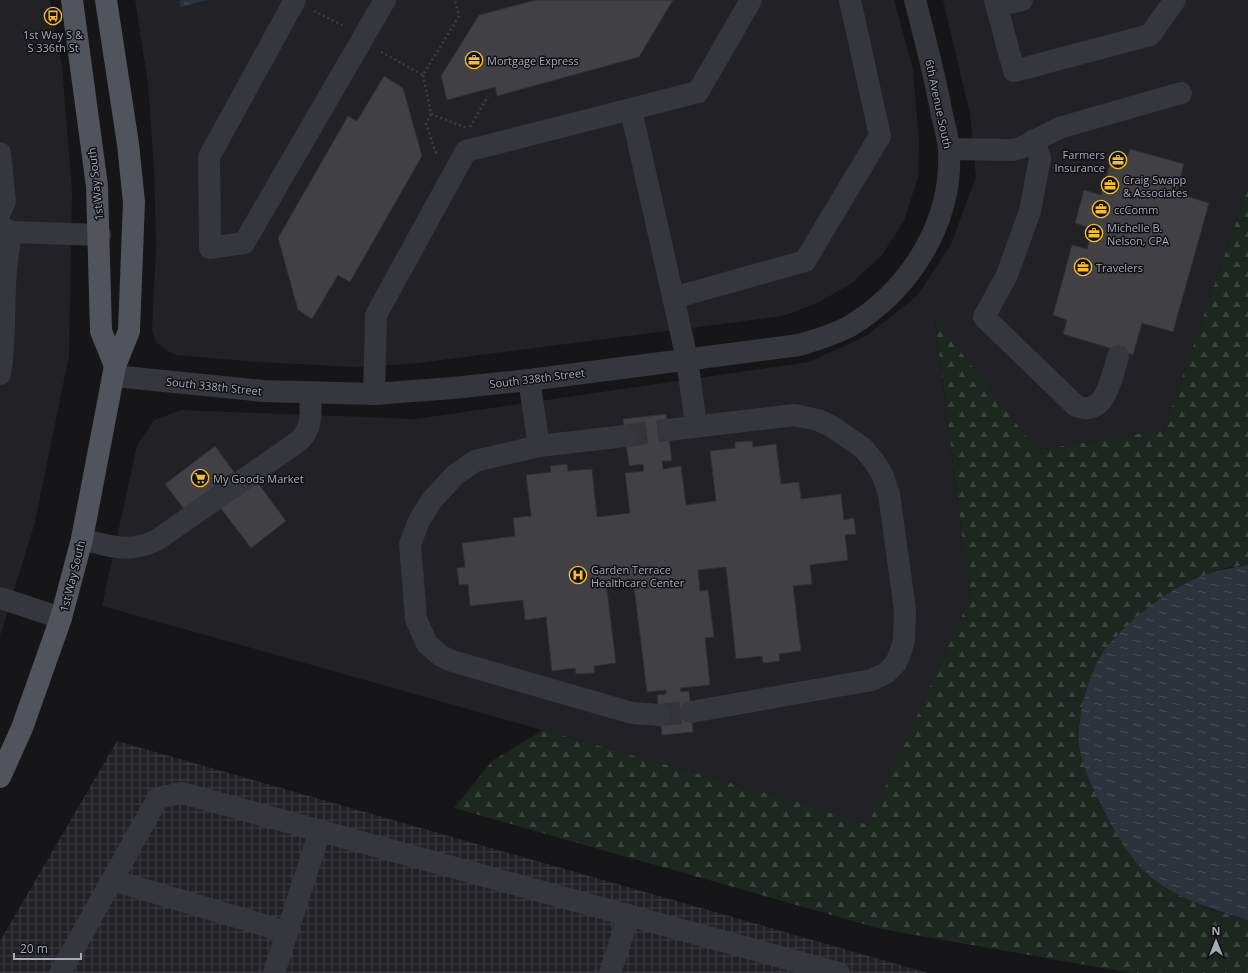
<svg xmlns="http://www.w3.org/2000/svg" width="1248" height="973" font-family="'Open Sans',sans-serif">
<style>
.built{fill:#222125}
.industrial{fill:url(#industrial-grid)}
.forest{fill:url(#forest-firs)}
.water{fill:url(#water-ripples)}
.building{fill:#404045;stroke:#302f34}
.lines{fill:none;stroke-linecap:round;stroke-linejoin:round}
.minor-tunnel{stroke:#333338;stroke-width:22;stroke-dasharray:22 11;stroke-linecap:butt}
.path{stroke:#3c3e44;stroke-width:2.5;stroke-dasharray:2 3;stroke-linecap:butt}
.minor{stroke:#36373d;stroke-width:22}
.major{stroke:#52545c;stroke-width:22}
.labels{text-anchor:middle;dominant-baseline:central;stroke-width:3;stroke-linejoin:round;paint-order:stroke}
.poi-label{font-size:11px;fill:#a7abb8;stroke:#111013;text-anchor:start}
.street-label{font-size:11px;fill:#a7abb8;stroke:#111013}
</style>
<defs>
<pattern id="industrial-grid" width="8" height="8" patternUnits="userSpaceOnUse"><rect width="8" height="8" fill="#222125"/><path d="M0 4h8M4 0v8" fill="none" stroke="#3f3f43"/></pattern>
<pattern id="forest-firs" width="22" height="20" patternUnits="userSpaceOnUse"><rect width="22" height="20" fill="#1d261f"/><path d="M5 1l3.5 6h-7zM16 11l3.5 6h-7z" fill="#3b433d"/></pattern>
<pattern id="water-ripples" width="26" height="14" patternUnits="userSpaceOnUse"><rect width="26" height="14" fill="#2b343c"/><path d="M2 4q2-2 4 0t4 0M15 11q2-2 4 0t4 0" fill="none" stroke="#474f56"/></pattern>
</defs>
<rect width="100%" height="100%" fill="#161518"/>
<!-- built -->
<g class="built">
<polygon points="0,0 50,0 62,66 72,191 69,356 35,522 0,636"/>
<polygon points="135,0 894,0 913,69 919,142 918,177 904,221 882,255 852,283 818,303 783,316 410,364 356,367 257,362 176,355 164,349 157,343 154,337 152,329 156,247 154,169 148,84"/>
<polygon points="943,0 1248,0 1248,188 1164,430 1037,450 935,320 970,598 868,826 791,800 102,606 137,445 154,420 181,410 415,419 809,362 866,336 917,296 951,244 976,177 970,114"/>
</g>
<!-- industrial -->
<polygon class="industrial" points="117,741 928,973 0,973 0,941"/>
<!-- forest -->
<polygon class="forest" points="1248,188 1248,565 1225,568 1079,722 1176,894 1212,910 1248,920 1248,973 1131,973 881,929 454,808 492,761 543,730 791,800 868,825 970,598 935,319 1037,450 1164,430"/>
<!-- water -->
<g class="water">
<polygon points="183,0 207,0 181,7 179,1"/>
<path d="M1248,565V920C1214,910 1180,900 1152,878C1130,860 1114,831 1102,806C1092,787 1082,766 1079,744C1077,717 1088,674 1104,651C1122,626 1164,592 1193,580C1210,572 1229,568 1248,565Z"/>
</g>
<!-- building -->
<g class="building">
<polygon points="536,0 673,0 639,57 497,96 495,87 447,100 441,76 479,15"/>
<polygon points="384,76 403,88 422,156 350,282 338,275 312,319 298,310 278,238 348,116 357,121"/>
<polygon points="1130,149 1184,164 1176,193 1209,203 1173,332 1142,323 1133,355 1063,334 1067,320 1053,315 1072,245 1087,249 1093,229 1075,223 1084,190 1101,195 1111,161 1125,164"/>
<polygon points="666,414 672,461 662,461 663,469 681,466 686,505 716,501 710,451 735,448 735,442 752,441 753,447 776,444 781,484 799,482 801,499 841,494 844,520 854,518 856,534 845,535 848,560 810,565 812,584 793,586 801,651 779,654 780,661 763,663 762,656 736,659 726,567 698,570 700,591 708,590 714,637 705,638 710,685 680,688 681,692 689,691 693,732 662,735 657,695 666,694 666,690 647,692 633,579 606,582 616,663 594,666 595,673 576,674 575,668 552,671 546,617 525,620 523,600 470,606 468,584 459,585 457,568 465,567 462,543 515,536 513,518 531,516 526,475 551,472 550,466 567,464 568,471 592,469 597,517 630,513 625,473 644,471 643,464 629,466 623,419"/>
<polygon points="215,446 234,472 184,509 165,484"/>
<polygon points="255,479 286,521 251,548 219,506"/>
</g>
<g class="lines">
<!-- minor-tunnel -->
<g class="minor-tunnel">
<polyline points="625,436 668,430"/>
<polyline points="659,715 691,712"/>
</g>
<!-- path -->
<g class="path">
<polyline points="314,11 344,26"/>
<polyline points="381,52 423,75 459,16 455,0"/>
<polyline points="423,75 431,114 426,124 437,156"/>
<polyline points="431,114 467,128"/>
<polyline points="470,127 488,96"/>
</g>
<!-- minor -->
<g class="minor">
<polyline points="295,0 209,157 210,248 244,243 385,0"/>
<polyline points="995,0 1014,71 1150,35 1175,0"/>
<polyline points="997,6 1022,0"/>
<polyline points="631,110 687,359 696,425"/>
<path d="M1034,140L1040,158L1030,211L1007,275L984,317L1076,406C1106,418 1112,376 1118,356"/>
<polyline points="949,149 1013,150 1020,148 1059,128 1181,93"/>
<polyline points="0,153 5,202 0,212"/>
<polyline points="0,226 12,232 100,235"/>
<polyline points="673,298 805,261 880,136 850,0"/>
<path d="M0,374C8,327 0,279 12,232"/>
<path d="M114,376L263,391L374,394L453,388L529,380L799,345C816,340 834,335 850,326C910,290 953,222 949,150C948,139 945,126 942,115C935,76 925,38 915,0"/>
<polyline points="529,380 539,446"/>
<polyline points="374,394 376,315 466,151 698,92 751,0"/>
<polyline points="668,430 794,415 818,420 831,426 863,448 874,461 882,474 889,494 905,610 904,640 901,651 896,663 886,673 872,680 691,712"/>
<polyline points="625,436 539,446 475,461 455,475 431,501 419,521 410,544 416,619 427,644 441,656 452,661 632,713 659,715"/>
<path d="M82,539C110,546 129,554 157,540L299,441C313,428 311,410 310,393"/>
<polyline points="0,598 61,618"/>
<polyline points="112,880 287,932"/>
<polyline points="60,973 158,798 182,793 839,973"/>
<polyline points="274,973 320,831"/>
<polyline points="610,973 629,915"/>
</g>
<!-- major -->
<g class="major">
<polyline points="72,0 97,186 101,331 115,366"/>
<polyline points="0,777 22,728 61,618 82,539 115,366 129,331 134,202 128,144 106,0"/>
</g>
</g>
<!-- icons -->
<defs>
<symbol id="bus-ring" viewBox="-11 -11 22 22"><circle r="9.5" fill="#111013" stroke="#f8bd2d" stroke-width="1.5"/><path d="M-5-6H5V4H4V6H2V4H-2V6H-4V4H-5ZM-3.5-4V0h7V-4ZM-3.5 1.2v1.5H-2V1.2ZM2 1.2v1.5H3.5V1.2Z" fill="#f8bd2d"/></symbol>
<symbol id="office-ring" viewBox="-11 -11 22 22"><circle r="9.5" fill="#111013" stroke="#f8bd2d" stroke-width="1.5"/><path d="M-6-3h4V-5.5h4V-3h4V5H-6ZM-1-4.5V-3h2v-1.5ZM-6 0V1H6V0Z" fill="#f8bd2d"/></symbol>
<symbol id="supermarket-ring" viewBox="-11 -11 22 22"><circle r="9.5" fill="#111013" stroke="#f8bd2d" stroke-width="1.5"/><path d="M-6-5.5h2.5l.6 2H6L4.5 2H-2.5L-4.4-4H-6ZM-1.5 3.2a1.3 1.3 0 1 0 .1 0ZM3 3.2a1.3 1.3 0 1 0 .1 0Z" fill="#f8bd2d"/></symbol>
<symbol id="hospital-ring" viewBox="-11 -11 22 22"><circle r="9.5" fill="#111013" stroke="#f8bd2d" stroke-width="1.5"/><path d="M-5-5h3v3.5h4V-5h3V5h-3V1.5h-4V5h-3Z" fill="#f8bd2d"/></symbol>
</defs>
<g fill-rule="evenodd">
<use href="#bus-ring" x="43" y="6" width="20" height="20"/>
<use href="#office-ring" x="464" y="50" width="20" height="20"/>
<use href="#office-ring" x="1108" y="150" width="20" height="20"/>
<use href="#office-ring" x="1100" y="175" width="20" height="20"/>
<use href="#office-ring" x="1091" y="199" width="20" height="20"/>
<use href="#office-ring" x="1084" y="223" width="20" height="20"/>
<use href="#office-ring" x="1073" y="257" width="20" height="20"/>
<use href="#supermarket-ring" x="190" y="468" width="20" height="20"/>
<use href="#hospital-ring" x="568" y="565" width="20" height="20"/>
</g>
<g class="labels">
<!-- poi labels -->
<g class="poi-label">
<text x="53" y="34" text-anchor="middle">1st Way S &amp;<tspan x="53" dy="13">S 336th St</tspan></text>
<text x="487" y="60">Mortgage Express</text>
<text x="1105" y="154" text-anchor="end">Farmers<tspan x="1105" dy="13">Insurance</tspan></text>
<text x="1123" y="179">Craig Swapp<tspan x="1123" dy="13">&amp; Associates</tspan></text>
<text x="1114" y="209">ccComm</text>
<text x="1107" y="227">Michelle B.<tspan x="1107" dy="13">Nelson, CPA</tspan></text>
<text x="1096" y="267">Travelers</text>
<text x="213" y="478">My Goods Market</text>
<text x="591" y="569">Garden Terrace<tspan x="591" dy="13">Healthcare Center</tspan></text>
</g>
<!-- street labels -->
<g class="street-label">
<text transform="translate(939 104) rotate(78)">6th Avenue South</text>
<text transform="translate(95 184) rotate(-96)">1st Way South</text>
<text transform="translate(537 378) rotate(-7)">South 338th Street</text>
<text transform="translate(214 386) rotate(6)">South 338th Street</text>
<text transform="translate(72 576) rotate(-76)">1st Way South</text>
</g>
</g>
<!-- north arrow -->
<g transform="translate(1216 941)" stroke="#111013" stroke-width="3" paint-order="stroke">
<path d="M0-3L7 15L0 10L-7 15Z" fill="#a7abb8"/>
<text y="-6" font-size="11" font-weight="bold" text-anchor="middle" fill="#a7abb8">N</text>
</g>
<!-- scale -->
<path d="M14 953v6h67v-6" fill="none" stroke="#a7abb8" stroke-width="2"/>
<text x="20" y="953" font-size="12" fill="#a7abb8" stroke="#111013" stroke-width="3" paint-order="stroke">20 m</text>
</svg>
